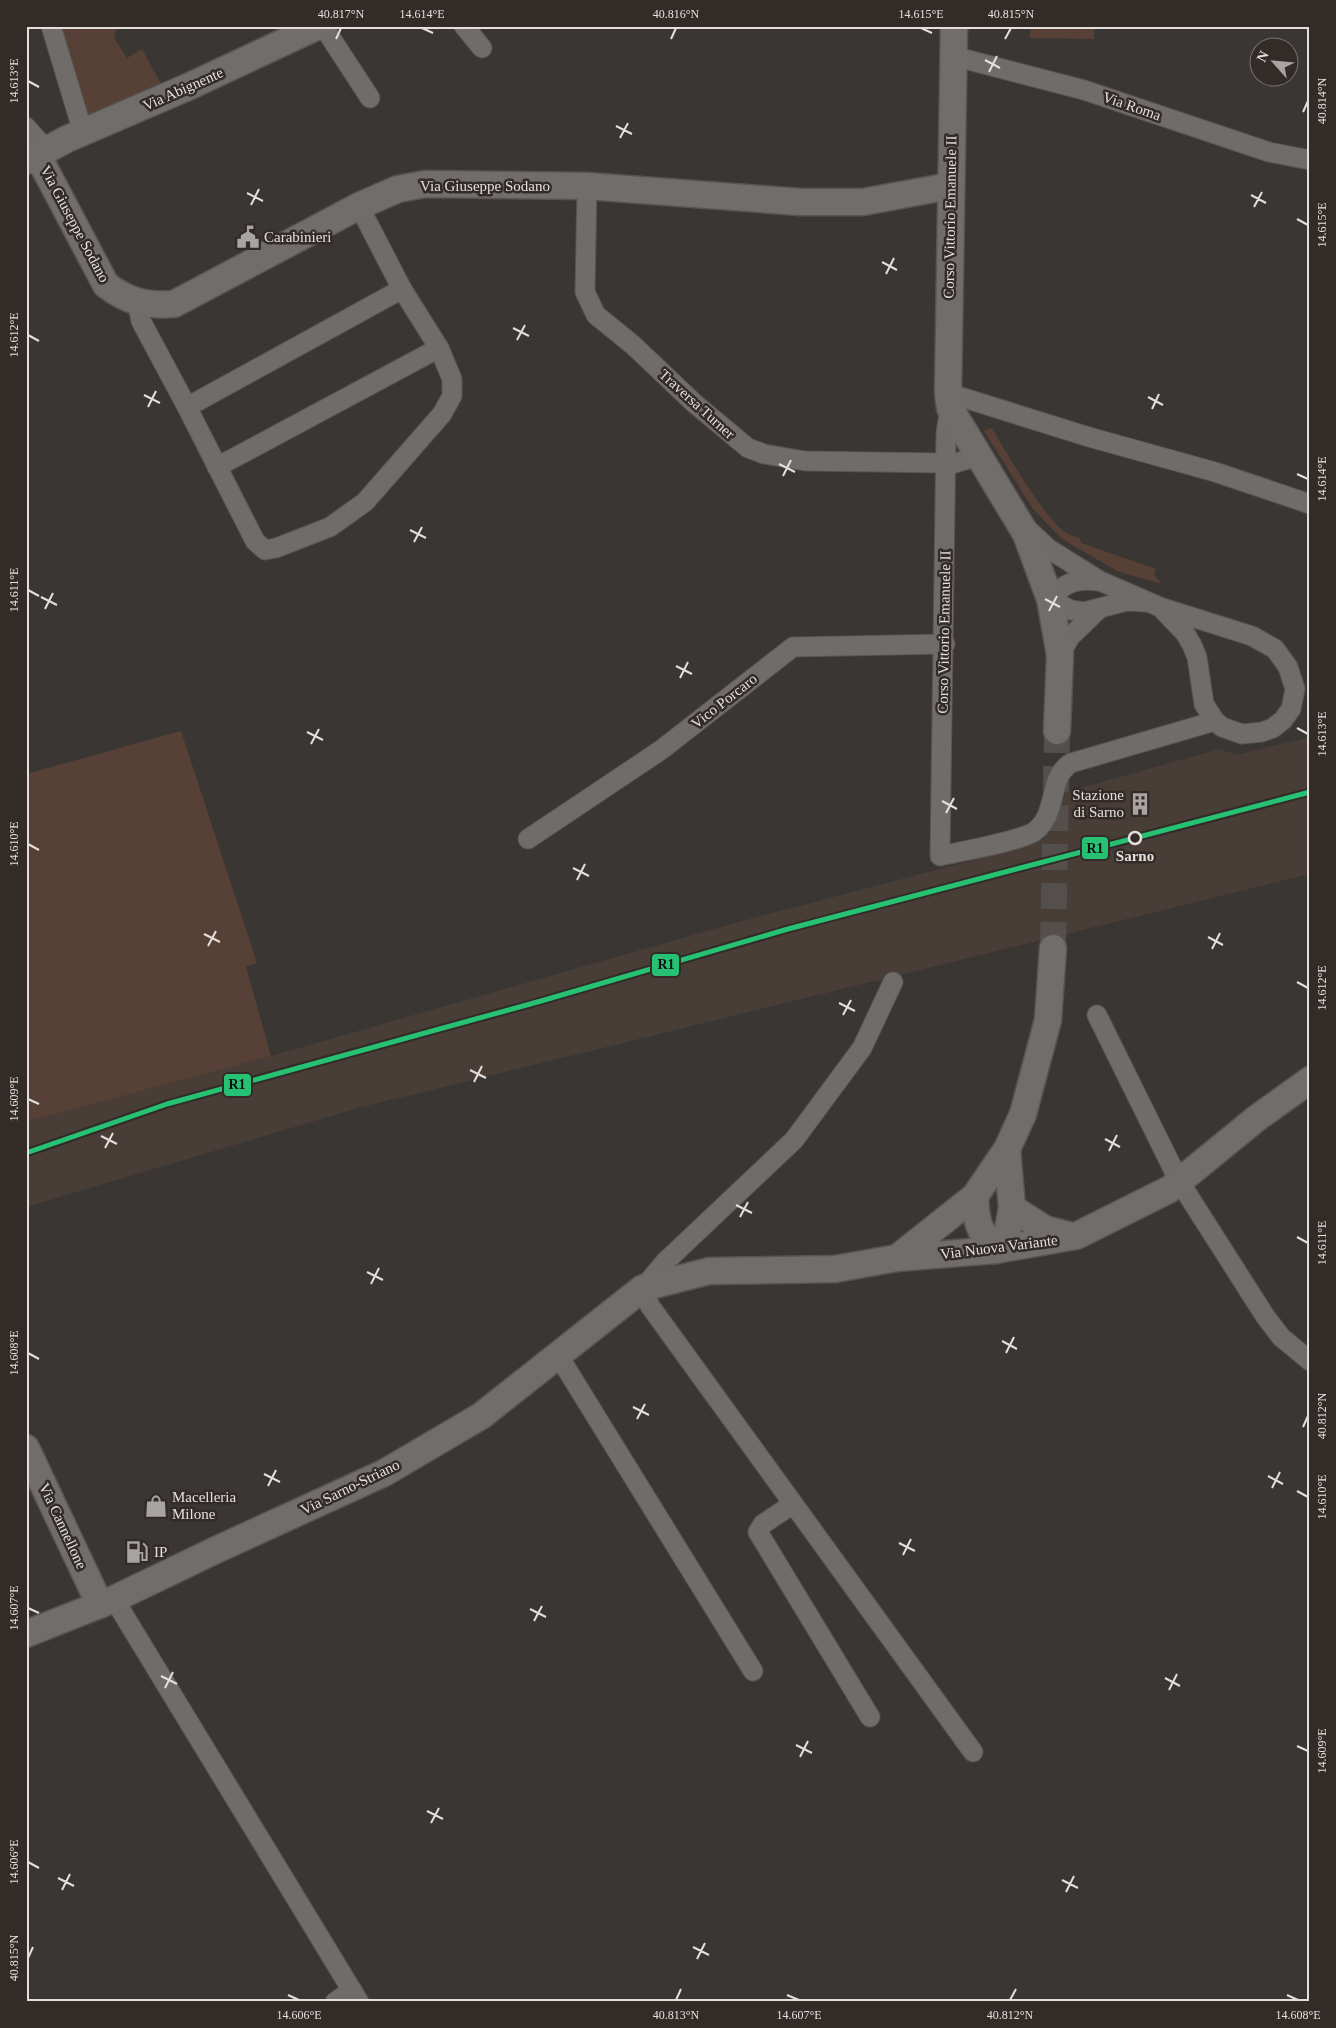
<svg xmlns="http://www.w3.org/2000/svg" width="1336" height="2028" font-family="'Times New Roman',serif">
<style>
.built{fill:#493d37}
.green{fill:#574137}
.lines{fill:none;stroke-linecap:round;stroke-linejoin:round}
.secondary-tunnel{stroke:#544f4d;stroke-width:26;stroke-dasharray:26 13;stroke-linecap:butt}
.street-casing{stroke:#585453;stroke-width:21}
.secondary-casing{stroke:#585453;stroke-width:29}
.street{stroke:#706c69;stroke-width:19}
.secondary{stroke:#716d6a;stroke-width:26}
.rail-1-casing{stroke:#322b28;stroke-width:9}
.rail-1{stroke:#26c172;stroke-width:5}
.ticks{fill:none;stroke:#e4dfdd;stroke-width:2}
.stop-dot{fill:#322b28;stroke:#e4dfdd;stroke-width:2.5}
.labels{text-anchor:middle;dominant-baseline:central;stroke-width:5;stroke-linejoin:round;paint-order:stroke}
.street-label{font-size:15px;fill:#e4dfdd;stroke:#322b28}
.poi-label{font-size:15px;fill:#e4dfdd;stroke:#322b28;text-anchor:start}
.stop-label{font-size:15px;font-weight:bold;fill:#e4dfdd;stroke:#322b28}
.line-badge{stroke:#322b28;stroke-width:2}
.pale-badge-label{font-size:14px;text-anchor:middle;font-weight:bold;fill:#111}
.neatline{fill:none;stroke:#e4dfdd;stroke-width:2}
.ticks-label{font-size:12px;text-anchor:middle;fill:#e4dfdd}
</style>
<rect width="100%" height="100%" fill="#3a3634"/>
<!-- built -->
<polygon class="built" points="1310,737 1310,874 358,1108 26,1207 26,1122 271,1056 742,921 1024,847 1044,839 1066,792 1220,749 1237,755"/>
<!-- green -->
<g class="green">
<polygon points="60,26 117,26 114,38 127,58 142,49 161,84 89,116"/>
<polygon points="1030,26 1094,26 1094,39 1030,38"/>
<path d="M992,428C1006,452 1044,518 1065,532C1069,535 1075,536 1079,538L1081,543L1156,569L1154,575L1162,584L1117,571L1062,539L1033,509L984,431Z"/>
<polygon points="181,731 257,963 246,967 271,1056 26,1122 26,774"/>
</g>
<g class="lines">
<!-- secondary-tunnel -->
<polyline class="secondary-tunnel" points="1053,948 1057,731"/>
<defs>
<g id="street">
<polyline points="51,26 83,132"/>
<polyline points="323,26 370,98"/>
<polyline points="464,26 482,48"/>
<polyline points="953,56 1084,90 1269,152 1310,160"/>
<polyline points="26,127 46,149"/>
<polyline points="587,186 585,292 596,315 633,345 694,403 748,448 764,454 805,461 945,463"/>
<polyline points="137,302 141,321 187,407 255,541 265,550 276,548 330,527 365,502 442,414 452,396 452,379 439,348 402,289 359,206"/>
<polyline points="948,393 1089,437 1215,472 1310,504"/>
<polyline points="187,407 402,289"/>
<path d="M950,408L946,433L940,856C963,851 1016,842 1034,832C1041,827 1047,818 1049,810C1056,792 1053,775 1071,763L1215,721"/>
<polyline points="945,466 979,456"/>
<polyline points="217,467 439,348"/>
<polyline points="1025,527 1049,549 1100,581 1160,607 1252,636 1275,649 1288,667 1295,689 1291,709 1283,720 1273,728 1262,732 1242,734 1222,727 1215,721 1204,704 1197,657 1192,645 1185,633 1160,607"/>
<path d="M1099,581C1077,578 1065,582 1050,599L1071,610L1084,612L1127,601L1145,602"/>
<polyline points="1060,655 1070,637 1098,610"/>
<polyline points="528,839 661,750 793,647 945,644"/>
<polyline points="893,982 862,1048 794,1140 665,1262 643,1288 650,1306 973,1752"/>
<polyline points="1097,1015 1179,1181 1265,1316 1281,1337 1310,1361"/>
<polyline points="558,1355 753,1671"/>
<polyline points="793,1504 763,1524 758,1532 870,1717"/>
<polyline points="114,1599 359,2002"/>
<polyline points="335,2002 352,1990"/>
</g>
<g id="secondary">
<polyline points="954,26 948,393 950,408 1026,534 1050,599 1060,655 1057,731"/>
<path d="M38,156L106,285C129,302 146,306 174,304L359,206L398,189L425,184L587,186L800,202H863L950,186"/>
<polyline points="26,161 67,139 190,86 318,26"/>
<path d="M975,1196C976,1221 978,1231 996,1250"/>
<polyline points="1012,1208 1045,1229 1072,1236"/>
<polyline points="996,1250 1007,1234 1012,1208 1007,1149"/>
<polyline points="897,1258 975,1196 1007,1149 1023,1114 1048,1020 1053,948"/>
<polyline points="26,1448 100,1605"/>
<polyline points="26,1634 114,1599 218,1549 384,1473 481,1416 643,1288 709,1271 835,1269 897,1258 996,1250 1076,1236 1170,1189 1257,1118 1310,1080"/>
</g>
</defs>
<!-- street casing -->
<use href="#street" class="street-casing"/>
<!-- secondary casing -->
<use href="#secondary" class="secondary-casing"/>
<!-- street -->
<use href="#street" class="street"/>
<!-- secondary -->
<use href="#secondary" class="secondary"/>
<defs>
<polyline id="rail-1" points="26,1153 167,1104 541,1001 788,929 1310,792"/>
</defs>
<!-- rail-1 casing -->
<use href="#rail-1" class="rail-1-casing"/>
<!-- rail-1 -->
<use href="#rail-1" class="rail-1"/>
</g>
<!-- ticks -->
<path class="ticks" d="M422,28L433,33M921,28L932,33M336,39L341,28M671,39L676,28M1005,39L1011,28M985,60L1000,68M989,72L997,56M28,81L39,87M1303,112L1308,101M616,126L632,134M620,138L628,123M247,193L263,201M1251,195L1266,203M251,205L259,189M1254,207L1262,192M1297,219L1308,225M882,262L897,270M886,274L894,258M513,328L529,336M28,335L39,341M517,340L525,325M144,395L160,403M1148,397L1163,405M148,407L156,391M1152,409L1159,394M779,464L795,472M1297,474L1308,479M783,476L791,460M410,530L426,538M414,542L422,527M28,590L39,596M41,597L57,605M1045,599L1060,607M45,609L53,593M1049,611L1057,596M676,666L692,674M680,678L688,662M1297,728L1308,734M307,732L323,740M311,744L319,729M942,801L957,809M946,813L954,798M28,844L39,850M573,868L589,876M577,880L585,864M204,934L220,942M1208,937L1223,945M208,946L216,931M1212,949L1220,933M1297,982L1308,988M839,1003L855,1011M843,1015L851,1000M470,1070L486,1078M474,1082L482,1066M28,1099L39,1104M101,1136L117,1144M1105,1139L1120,1147M105,1148L113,1133M1109,1151L1117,1135M736,1205L752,1213M740,1217L748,1202M1297,1237L1308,1243M367,1272L383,1280M371,1284L379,1268M1002,1341L1017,1349M28,1353L39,1359M1006,1353L1014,1337M633,1407L649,1415M637,1419L645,1404M1303,1427L1308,1416M264,1474L280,1482M1268,1476L1283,1484M268,1486L276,1470M1272,1488L1280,1472M1297,1491L1308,1497M899,1543L915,1551M903,1555L911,1539M28,1608L39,1613M530,1609L546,1617M534,1621L542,1606M161,1676L177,1684M1165,1678L1180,1686M165,1688L173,1672M1169,1690L1177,1674M796,1745L812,1753M1297,1746L1308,1751M800,1757L808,1741M427,1811L443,1819M431,1823L439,1808M28,1862L39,1868M58,1878L74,1886M1062,1880L1078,1888M62,1890L70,1874M1066,1892L1074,1876M693,1947L709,1955M28,1958L33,1947M697,1959L705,1943M288,1995L299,2000M787,1995L799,2000M1287,1995L1298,2000M676,2000L681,1989M1010,2000L1016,1989"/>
<!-- icons -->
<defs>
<symbol id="civic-bare" viewBox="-9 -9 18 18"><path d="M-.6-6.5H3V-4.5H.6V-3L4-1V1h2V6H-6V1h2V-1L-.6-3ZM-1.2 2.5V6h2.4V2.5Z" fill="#a8a4a2" stroke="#322b28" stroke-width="2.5" paint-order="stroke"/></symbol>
<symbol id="building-bare" viewBox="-9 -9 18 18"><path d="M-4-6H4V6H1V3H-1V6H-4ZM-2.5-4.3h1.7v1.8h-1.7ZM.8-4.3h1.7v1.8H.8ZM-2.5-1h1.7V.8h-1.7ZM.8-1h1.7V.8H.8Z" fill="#a8a4a2" stroke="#322b28" stroke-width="2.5" paint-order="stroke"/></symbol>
<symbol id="shop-bare" viewBox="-9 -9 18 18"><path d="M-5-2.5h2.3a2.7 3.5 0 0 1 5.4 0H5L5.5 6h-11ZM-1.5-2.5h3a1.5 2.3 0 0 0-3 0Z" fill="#a8a4a2" stroke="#322b28" stroke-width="2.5" paint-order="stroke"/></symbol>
<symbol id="fuel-bare" viewBox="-9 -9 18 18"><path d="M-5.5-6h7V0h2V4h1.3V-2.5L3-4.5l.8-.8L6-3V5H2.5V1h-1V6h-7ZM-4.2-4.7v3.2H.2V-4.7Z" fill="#a8a4a2" stroke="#322b28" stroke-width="2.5" paint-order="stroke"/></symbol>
</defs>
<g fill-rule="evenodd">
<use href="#civic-bare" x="232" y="221" width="32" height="32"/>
<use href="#building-bare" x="1124" y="788" width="32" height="32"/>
<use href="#shop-bare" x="140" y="1490" width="32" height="32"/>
<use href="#fuel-bare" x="121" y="1536" width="32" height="32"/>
</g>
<!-- markers -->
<circle class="stop-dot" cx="1135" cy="838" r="6"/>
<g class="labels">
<!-- street labels -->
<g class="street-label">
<text transform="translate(183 89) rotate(-24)">Via Abignente</text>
<text transform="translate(1132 106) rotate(19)">Via Roma</text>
<text x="485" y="186">Via Giuseppe Sodano</text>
<text transform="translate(950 217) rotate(-89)">Corso Vittorio Emanuele II</text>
<text transform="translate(75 224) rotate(62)">Via Giuseppe Sodano</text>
<text transform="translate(697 404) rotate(42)">Traversa Turner</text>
<text transform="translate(944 632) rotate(-89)">Corso Vittorio Emanuele II</text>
<text transform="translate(724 701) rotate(-38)">Vico Porcaro</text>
<text transform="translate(999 1247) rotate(-7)">Via Nuova Variante</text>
<text transform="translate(350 1487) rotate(-26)">Via Sarno-Striano</text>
<text transform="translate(63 1526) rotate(65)">Via Cannellone</text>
</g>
<!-- poi labels -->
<g class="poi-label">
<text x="264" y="237">Carabinieri</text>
<text x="1124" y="795" text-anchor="end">Stazione<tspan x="1124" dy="17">di Sarno</tspan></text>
<text x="172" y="1497">Macelleria<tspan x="172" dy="17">Milone</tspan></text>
<text x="154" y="1552">IP</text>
</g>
<!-- stop labels -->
<g class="stop-label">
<text x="1135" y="856">Sarno</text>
</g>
</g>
<g class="line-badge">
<rect x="1081" y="836" width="28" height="24" rx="5" fill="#26c172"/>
<rect x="651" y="953" width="29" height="24" rx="5" fill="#26c172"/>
<rect x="223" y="1073" width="29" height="24" rx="5" fill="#26c172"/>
</g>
<g class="pale-badge-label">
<text x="1095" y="853">R1</text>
<text x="666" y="969">R1</text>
<text x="237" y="1089">R1</text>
</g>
<!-- border -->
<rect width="1336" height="2028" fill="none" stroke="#322b28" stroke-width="55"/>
<!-- north arrow -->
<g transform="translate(1274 62) rotate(297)"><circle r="24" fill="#322b28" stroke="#797370"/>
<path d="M0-4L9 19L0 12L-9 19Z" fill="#a8a4a2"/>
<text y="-8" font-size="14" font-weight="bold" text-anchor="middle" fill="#e4dfdd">N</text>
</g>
<rect x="28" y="28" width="1280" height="1972" class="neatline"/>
<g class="ticks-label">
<text x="341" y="18">40.817°N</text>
<text x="422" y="18">14.614°E</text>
<text x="676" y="18">40.816°N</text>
<text x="921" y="18">14.615°E</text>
<text x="1011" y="18">40.815°N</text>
<text transform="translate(14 81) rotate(-90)" y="4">14.613°E</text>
<text transform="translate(1322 101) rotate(-90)" y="4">40.814°N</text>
<text transform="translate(1322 225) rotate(-90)" y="4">14.615°E</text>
<text transform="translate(14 335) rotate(-90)" y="4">14.612°E</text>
<text transform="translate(1322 479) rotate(-90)" y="4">14.614°E</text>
<text transform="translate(14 590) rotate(-90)" y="4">14.611°E</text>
<text transform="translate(1322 734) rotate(-90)" y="4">14.613°E</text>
<text transform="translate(14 844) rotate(-90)" y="4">14.610°E</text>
<text transform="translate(1322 988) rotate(-90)" y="4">14.612°E</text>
<text transform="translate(14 1099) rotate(-90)" y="4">14.609°E</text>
<text transform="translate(1322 1243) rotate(-90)" y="4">14.611°E</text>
<text transform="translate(14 1353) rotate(-90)" y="4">14.608°E</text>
<text transform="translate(1322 1416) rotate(-90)" y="4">40.812°N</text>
<text transform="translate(1322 1497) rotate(-90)" y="4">14.610°E</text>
<text transform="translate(14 1608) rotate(-90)" y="4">14.607°E</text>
<text transform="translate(1322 1751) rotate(-90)" y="4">14.609°E</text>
<text transform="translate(14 1862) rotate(-90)" y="4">14.606°E</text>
<text transform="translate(14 1958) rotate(-90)" y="4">40.815°N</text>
<text x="299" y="2019">14.606°E</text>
<text x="676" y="2019">40.813°N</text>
<text x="799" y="2019">14.607°E</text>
<text x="1010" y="2019">40.812°N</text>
<text x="1298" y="2019">14.608°E</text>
</g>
</svg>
